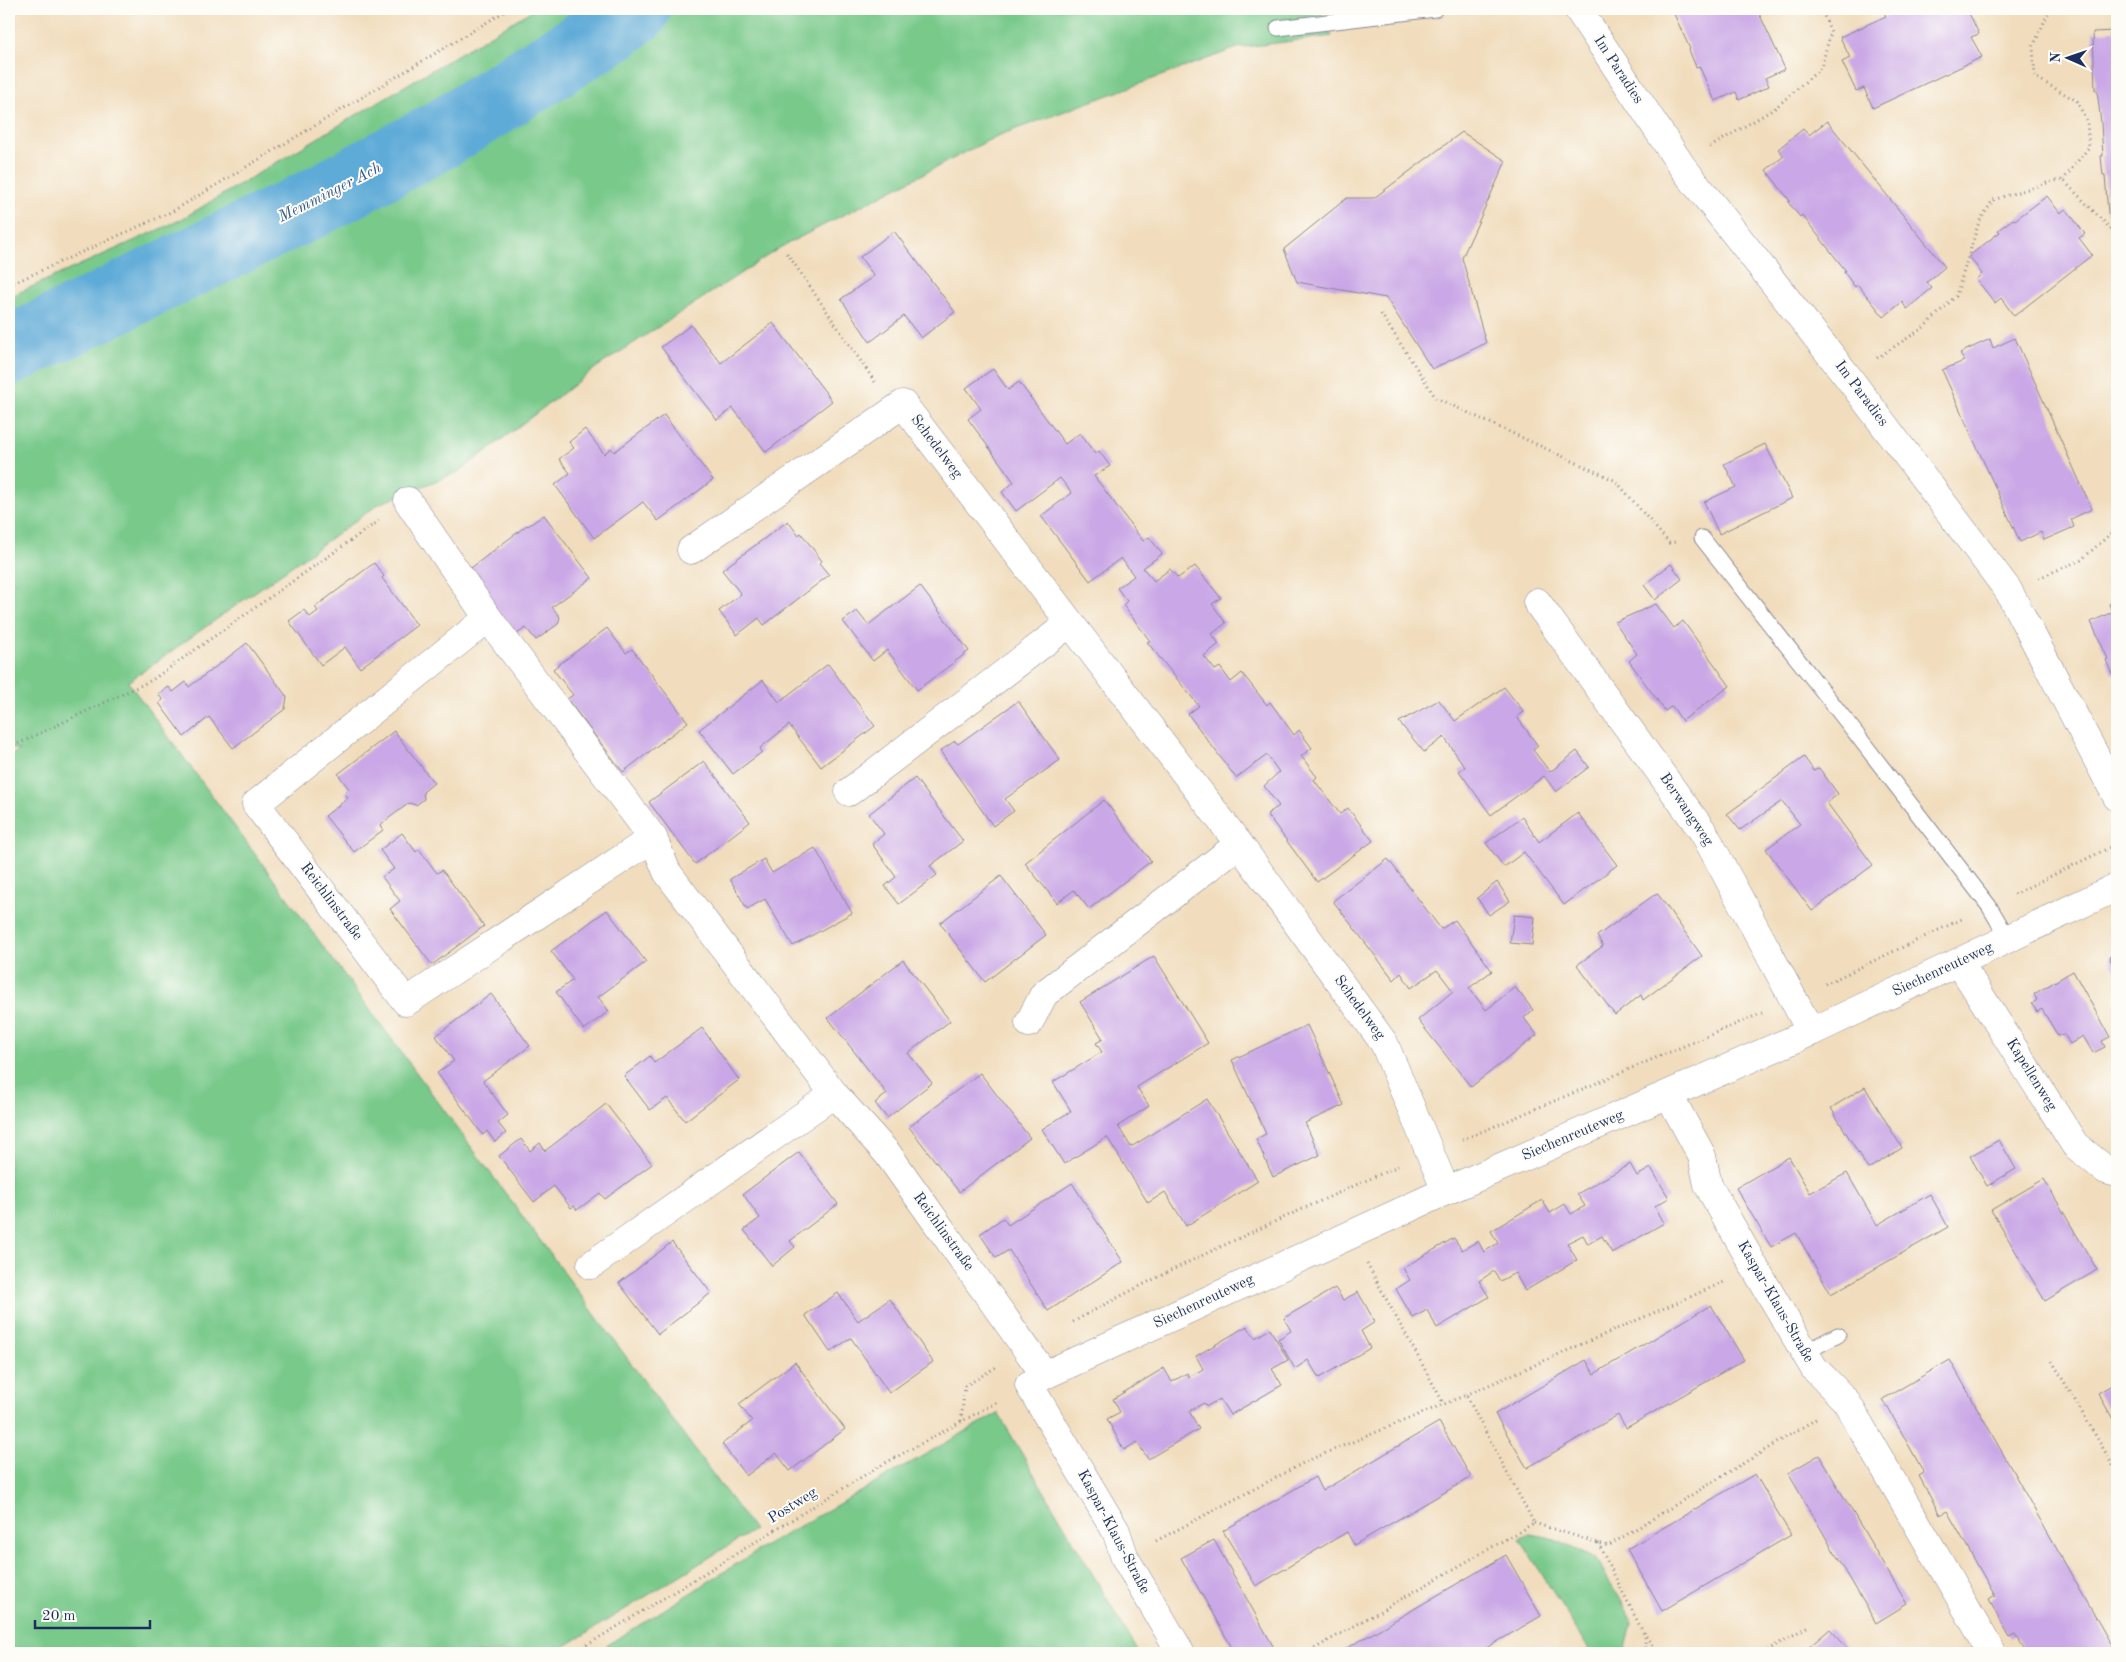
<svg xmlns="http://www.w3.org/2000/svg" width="2126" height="1662" font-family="'Old Standard TT',serif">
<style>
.green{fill:#78c98a;stroke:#4a7c74}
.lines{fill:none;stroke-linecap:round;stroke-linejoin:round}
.river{stroke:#5fabd8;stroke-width:69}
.building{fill:#caa7e6}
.service-casing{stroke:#86868e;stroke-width:17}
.minor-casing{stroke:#86868e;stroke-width:29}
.path{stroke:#86868e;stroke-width:3;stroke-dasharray:1 4;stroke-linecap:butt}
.service{stroke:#fff;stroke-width:15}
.minor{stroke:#fff;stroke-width:28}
.labels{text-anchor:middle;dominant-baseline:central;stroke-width:4;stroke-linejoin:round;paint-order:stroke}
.street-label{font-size:15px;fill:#1b2f5e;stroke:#fdfcf7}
.water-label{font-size:16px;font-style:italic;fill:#335a89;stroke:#fdfcf7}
</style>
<rect width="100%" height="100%" fill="#fdfcf7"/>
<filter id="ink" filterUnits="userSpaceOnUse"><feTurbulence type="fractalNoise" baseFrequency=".02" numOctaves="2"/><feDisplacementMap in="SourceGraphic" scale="10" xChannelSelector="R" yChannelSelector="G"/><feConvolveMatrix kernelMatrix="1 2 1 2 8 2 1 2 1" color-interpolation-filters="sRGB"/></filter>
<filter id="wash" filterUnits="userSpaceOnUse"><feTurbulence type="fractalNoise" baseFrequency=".0096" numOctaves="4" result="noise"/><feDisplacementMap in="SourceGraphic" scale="20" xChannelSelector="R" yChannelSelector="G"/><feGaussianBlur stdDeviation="1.12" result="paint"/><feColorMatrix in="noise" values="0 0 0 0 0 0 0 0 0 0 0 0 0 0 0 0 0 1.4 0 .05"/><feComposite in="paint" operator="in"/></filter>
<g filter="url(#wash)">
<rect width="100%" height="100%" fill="#f1ddbd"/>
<!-- green -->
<g class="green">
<polygon points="534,9 1320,9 1332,36 1237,48 997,136 781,247 597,367 460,471 379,504 128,682 754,1530 554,1653 9,1653 9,756 20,750 9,748 9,297 180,220"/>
<polygon points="998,1413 1139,1653 595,1653 765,1546"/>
<polygon points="1530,1534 1548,1537 1596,1558 1632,1622 1625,1653 1591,1653 1520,1539"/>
</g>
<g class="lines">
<!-- river -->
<polyline class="river" points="9,351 314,203 444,133 614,26 636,9"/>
</g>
<g id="blocks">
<!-- building -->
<g class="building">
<polygon points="1686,9 1757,9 1785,69 1765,78 1769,86 1739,100 1736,92 1715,101 1699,66 1696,67 1689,50 1690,49 1674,14"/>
<polygon points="1892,9 1967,9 1979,34 1971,37 1982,57 1873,108 1864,88 1856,91 1842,62 1850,58 1840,37 1886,16 1884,12"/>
<polygon points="2114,23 2117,23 2117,213 2108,214 2105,175 2103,175 2102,166 2101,156 2103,156 2101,123 2097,90 2095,90 2093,32 2115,31"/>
<polygon points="1827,121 1945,267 1927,282 1932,288 1907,309 1902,302 1884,317 1858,285 1855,287 1844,272 1846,271 1802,215 1800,217 1788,202 1790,201 1766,170 1784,156 1778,149 1803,129 1809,135"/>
<polygon points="1462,132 1506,161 1462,258 1486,343 1432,369 1386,298 1297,282 1284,249 1347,198 1374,198"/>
<polygon points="2047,196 2060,213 2066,209 2085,234 2079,238 2092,255 2014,316 2001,298 1995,303 1976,279 1982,274 1969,256 2000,232 1998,230 2013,219 2015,220"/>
<polygon points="894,231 955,312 921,338 904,316 870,342 841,299 874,276 860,257"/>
<polygon points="773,323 832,401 766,452 733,408 717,420 661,347 691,325 721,363"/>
<polygon points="2015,338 2092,509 2071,519 2074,527 2044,540 2041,532 2020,542 1942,370 1964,361 1960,353 1990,339 1993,348"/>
<polygon points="993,369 1008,390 1019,382 1065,444 1080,433 1095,454 1099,451 1110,466 1094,476 1143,541 1149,537 1162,554 1143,568 1154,581 1170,569 1178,578 1195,566 1221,598 1212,604 1226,623 1212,634 1219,644 1204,656 1215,670 1220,667 1231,682 1242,673 1267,705 1270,702 1294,735 1299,730 1312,748 1301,756 1317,777 1314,780 1340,814 1348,808 1373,841 1317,882 1267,814 1279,806 1264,786 1279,772 1267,755 1236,778 1188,714 1199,706 1147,642 1150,641 1123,605 1127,601 1117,588 1134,576 1121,558 1090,581 1041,516 1072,493 1060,478 1016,511 1002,492 1014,482 968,419 981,409 966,388"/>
<polygon points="664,415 713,480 658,521 643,502 594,538 555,485 570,473 559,459 574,448 569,442 585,429 604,454 611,448 614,452"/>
<polygon points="1765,444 1792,498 1719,534 1704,502 1736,487 1724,464"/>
<polygon points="544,515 592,578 552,607 560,617 558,624 536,640 526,628 515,635 467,571 527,525 528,526"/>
<polygon points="788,521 798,535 801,533 822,561 819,563 829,575 764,625 759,618 737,635 719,611 741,594 722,570"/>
<polygon points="374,563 384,576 382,578 417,625 360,668 345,647 321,665 289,621 304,610 310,617 318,611 315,607"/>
<polygon points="1671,564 1682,579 1655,600 1644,585"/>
<polygon points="920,586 969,651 917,690 887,650 873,661 843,621 857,611 868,625"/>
<polygon points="2117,601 2117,679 2115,673 2112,674 2106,660 2108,659 2091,622 2112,612 2109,604"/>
<polygon points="1656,604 1674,628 1683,621 1730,686 1682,721 1672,706 1665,711 1629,661 1637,654 1615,622"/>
<polygon points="607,628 626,653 632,649 688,722 623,772 567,699 573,695 553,669"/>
<polygon points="247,643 287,697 285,709 233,748 209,717 184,737 159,703 163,700 158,694 169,687 173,692 186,682 189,687"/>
<polygon points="828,664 875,726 821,767 789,725 760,748 762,752 733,774 699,730 763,680 779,702"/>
<polygon points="1504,687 1524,712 1517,717 1538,746 1533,750 1550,772 1577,751 1589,767 1556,792 1544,776 1491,815 1459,771 1465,767 1444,737 1424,752 1399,722 1439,700 1455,721"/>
<polygon points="1018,701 1060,760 1005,799 1014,811 993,826 940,751 955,741 958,744"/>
<polygon points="394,731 434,783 423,792 424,799 416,805 409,803 380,825 383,830 354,852 325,816 348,798 345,793 349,789 338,774"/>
<polygon points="1804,757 1814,771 1819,768 1838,794 1827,803 1873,865 1812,911 1766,849 1800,824 1782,801 1740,830 1727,814"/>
<polygon points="704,761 750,822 695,864 649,802"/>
<polygon points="915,778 963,841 930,866 937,875 899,904 885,886 896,877 872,844 884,834 869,814"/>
<polygon points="1104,800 1151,861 1089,909 1074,890 1057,903 1025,863"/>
<polygon points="1578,813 1617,865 1564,905 1524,852 1504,867 1486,843 1522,817 1539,842"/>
<polygon points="402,833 416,852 419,849 437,873 442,870 484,926 432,965 390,909 400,901 382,877 394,869 380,850"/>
<polygon points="815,848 852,913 793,946 765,899 747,909 730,879 764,859 772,873"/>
<polygon points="1388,859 1441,929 1455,920 1492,971 1469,988 1486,1010 1515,987 1533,1010 1524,1018 1537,1035 1471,1087 1418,1020 1453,991 1437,970 1411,988 1401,973 1394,980 1333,901"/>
<polygon points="1001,876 1046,935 985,982 940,923"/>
<polygon points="1497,882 1510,901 1489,915 1477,898"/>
<polygon points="1657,893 1702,956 1643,1000 1641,995 1615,1015 1577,965 1603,946 1597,936"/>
<polygon points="607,910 646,962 598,997 609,1011 584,1030 556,992 573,980 551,951"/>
<polygon points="1514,915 1535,917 1532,945 1510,943"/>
<polygon points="2117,946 2117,971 2116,971 2109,957 2116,954 2114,948"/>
<polygon points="1154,956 1208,1043 1137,1087 1149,1106 1118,1126 1131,1147 1207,1099 1258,1181 1186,1226 1165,1192 1148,1203 1107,1137 1064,1164 1042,1129 1071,1111 1053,1082 1102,1052 1096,1043 1103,1039 1080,1002"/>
<polygon points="903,960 950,1021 908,1053 932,1083 887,1118 875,1103 887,1094 828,1018"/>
<polygon points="2073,971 2110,1037 2102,1041 2105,1047 2093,1053 2083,1036 2070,1044 2064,1034 2058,1036 2042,1009 2037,1012 2032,1004 2037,1000 2034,994"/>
<polygon points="491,994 530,1046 483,1081 508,1115 498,1123 506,1133 495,1142 487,1131 483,1135 437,1073 454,1061 436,1036"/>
<polygon points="1307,1025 1344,1105 1305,1123 1320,1155 1273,1177 1256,1139 1266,1134 1232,1060"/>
<polygon points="702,1028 739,1080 685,1121 667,1098 650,1110 624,1076 650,1056 654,1063"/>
<polygon points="980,1073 1030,1138 959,1192 909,1127"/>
<polygon points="1865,1087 1902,1148 1868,1169 1831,1108"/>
<polygon points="606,1104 652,1164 605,1199 600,1193 577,1210 574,1206 571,1208 554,1186 534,1202 499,1156 521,1139 530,1151 540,1143 545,1151"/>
<polygon points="1999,1140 2016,1169 1987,1186 1970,1156"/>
<polygon points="799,1152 838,1204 790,1241 795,1247 772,1266 744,1230 760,1218 743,1194"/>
<polygon points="1789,1157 1810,1193 1847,1173 1877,1225 1930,1194 1948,1227 1831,1294 1796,1233 1771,1247 1736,1188"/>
<polygon points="1630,1164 1637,1176 1651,1168 1669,1198 1655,1206 1664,1223 1612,1253 1602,1236 1588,1244 1583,1235 1567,1243 1577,1260 1525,1291 1515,1273 1500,1281 1494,1271 1479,1281 1489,1297 1437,1328 1427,1310 1413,1318 1396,1289 1410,1280 1403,1268 1454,1238 1462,1250 1478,1241 1484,1252 1498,1243 1491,1231 1542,1200 1550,1213 1565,1204 1571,1214 1585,1206 1577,1194"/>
<polygon points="2044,1179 2097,1270 2045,1301 1991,1210"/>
<polygon points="1072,1183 1123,1262 1048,1311 1009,1250 996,1258 980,1234 1003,1218 1008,1225"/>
<polygon points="672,1242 711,1293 658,1334 619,1283"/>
<polygon points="1335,1288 1343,1300 1358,1292 1375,1322 1361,1331 1370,1348 1319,1378 1308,1360 1295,1369 1278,1339 1291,1331 1284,1318"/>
<polygon points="838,1293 858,1321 890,1299 933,1362 889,1393 851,1338 830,1352 805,1315"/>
<polygon points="1711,1305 1744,1360 1626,1428 1618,1415 1527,1468 1495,1414 1586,1360 1594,1374"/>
<polygon points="1247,1326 1255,1338 1270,1329 1288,1360 1272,1369 1282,1385 1230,1415 1220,1399 1207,1406 1204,1403 1189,1411 1199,1429 1148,1459 1137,1442 1124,1450 1107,1419 1120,1412 1113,1399 1164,1368 1172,1382 1187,1373 1189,1377 1203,1369 1196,1356"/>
<polygon points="1950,1360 2038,1516 2116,1653 2027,1653 2016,1635 2010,1638 1989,1600 1995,1596 1947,1511 1940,1515 1919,1476 1924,1473 1883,1399"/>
<polygon points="795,1362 845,1429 790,1471 776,1453 746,1476 722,1444 752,1421 739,1404"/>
<polygon points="2117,1382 2117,1426 2098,1393"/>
<polygon points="1439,1422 1471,1477 1354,1545 1347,1532 1256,1586 1223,1531 1315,1477 1322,1491"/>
<polygon points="1819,1455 1907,1604 1876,1623 1788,1473"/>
<polygon points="1755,1474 1791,1535 1662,1611 1627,1549"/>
<polygon points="1214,1540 1273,1646 1260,1653 1235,1653 1181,1558"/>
<polygon points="1506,1555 1541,1616 1478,1653 1339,1653"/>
<polygon points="1830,1629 1852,1653 1802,1653"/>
</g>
</g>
</g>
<g filter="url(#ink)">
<use href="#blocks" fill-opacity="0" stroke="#86868e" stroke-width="1"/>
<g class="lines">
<defs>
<g id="service">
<polyline points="1278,28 1435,9"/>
<polyline points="1702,538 1847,722 1989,906 2009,940"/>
<polyline points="1805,1352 1838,1335"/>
</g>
<g id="minor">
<polyline points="1578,9 1681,165 1848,377 2008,590 2117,797"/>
<polyline points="408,501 488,618 653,838 667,872 834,1094 887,1153 1045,1375"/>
<polyline points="691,550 903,404 1239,844 1384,1043 1446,1191"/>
<polyline points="1537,602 1704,833 1811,1032"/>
<polyline points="488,618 256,804 406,1002 653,838"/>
<polyline points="849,792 1070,623"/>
<polyline points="1959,962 2075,1145 2106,1170 2117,1173"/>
<polyline points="1029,1023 1044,994 1239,844"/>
<polyline points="1669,1095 1702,1156 1708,1185 1755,1268 1814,1368 1846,1401 1992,1653"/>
<polyline points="591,1265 834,1094"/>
<polyline points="1181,1653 1125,1558 1116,1531 1029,1385 1045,1375 1446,1191 1811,1032 2117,887"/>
</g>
</defs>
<!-- service casing -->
<use href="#service" class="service-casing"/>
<!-- minor casing -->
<use href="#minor" class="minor-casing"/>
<!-- path -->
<g class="path">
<polyline points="2050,9 2033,47 2035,77 2077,101 2087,122 2089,147 2063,180"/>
<polyline points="1710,147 1774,109 1821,68 1831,32 1821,9"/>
<polyline points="787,253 875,382"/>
<polyline points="9,285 173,211 509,9"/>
<polyline points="1381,314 1436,398 1616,481 1669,543 1676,542"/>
<polyline points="1877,358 1923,328 1956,296 1979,222 1993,200 2053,181 2063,180 2117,235"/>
<polyline points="2039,578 2081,560 2115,530 2117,525"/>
<polyline points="9,748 152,680 380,520"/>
<polyline points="2014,894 2117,844"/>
<polyline points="1825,984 1964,918"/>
<polyline points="1462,1140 1762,1013"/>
<polyline points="1367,1264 1444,1404"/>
<path d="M1073,1322C1178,1263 1288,1216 1398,1166"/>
<polyline points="2052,1361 2117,1472"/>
<polyline points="1466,1395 1724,1282"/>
<polyline points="961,1421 965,1386 998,1366"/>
<polyline points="1534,1523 1608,1546 1816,1419"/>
<polyline points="1156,1541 1309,1460 1466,1395 1534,1523 1307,1653"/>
<polyline points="1598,1543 1645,1636 1645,1653"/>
<polyline points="1646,1636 1657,1653"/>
<polyline points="574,1653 878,1467 999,1401"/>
<polyline points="1763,1653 1810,1625"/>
</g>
<!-- service -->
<use href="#service" class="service"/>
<!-- minor -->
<use href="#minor" class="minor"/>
</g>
</g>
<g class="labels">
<!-- street labels -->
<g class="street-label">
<text transform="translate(1618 70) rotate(57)">Im Paradies</text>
<text transform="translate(1861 394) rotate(53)">Im Paradies</text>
<text transform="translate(936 447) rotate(53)">Schedelweg</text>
<text transform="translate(1686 810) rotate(56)">Berwangweg</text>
<text transform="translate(331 902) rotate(53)">Reichlinstraße</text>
<text transform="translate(1943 970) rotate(-25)">Siechenreuteweg</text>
<text transform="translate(1359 1008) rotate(54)">Schedelweg</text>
<text transform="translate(2031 1075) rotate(58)">Kapellenweg</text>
<text transform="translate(1573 1136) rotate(-23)">Siechenreuteweg</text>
<text transform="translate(943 1232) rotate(54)">Reichlinstraße</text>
<text transform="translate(1204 1302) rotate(-25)">Siechenreuteweg</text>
<text transform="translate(1775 1302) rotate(60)">Kaspar-Klaus-Straße</text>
<text transform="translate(793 1506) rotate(-32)">Postweg</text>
<text transform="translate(1113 1532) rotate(62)">Kaspar-Klaus-Straße</text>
</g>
<!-- water labels -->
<g class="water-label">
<text transform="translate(330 193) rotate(-27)">Memminger Ach</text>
</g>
</g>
<!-- margin -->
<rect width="2126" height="1662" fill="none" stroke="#fdfcf7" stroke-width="30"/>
<!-- north arrow -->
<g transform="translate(2068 58) rotate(272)" stroke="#fdfcf7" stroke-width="4" paint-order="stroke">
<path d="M0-4L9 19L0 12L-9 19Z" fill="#1b2f5e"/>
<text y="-8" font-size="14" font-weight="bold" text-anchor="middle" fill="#1b2f5e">N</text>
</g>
<!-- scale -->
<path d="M35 1620v8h115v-8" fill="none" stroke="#1b2f5e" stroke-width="2.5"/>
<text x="42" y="1620" font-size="15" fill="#1b2f5e" stroke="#fdfcf7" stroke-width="4" paint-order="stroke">20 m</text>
</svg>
